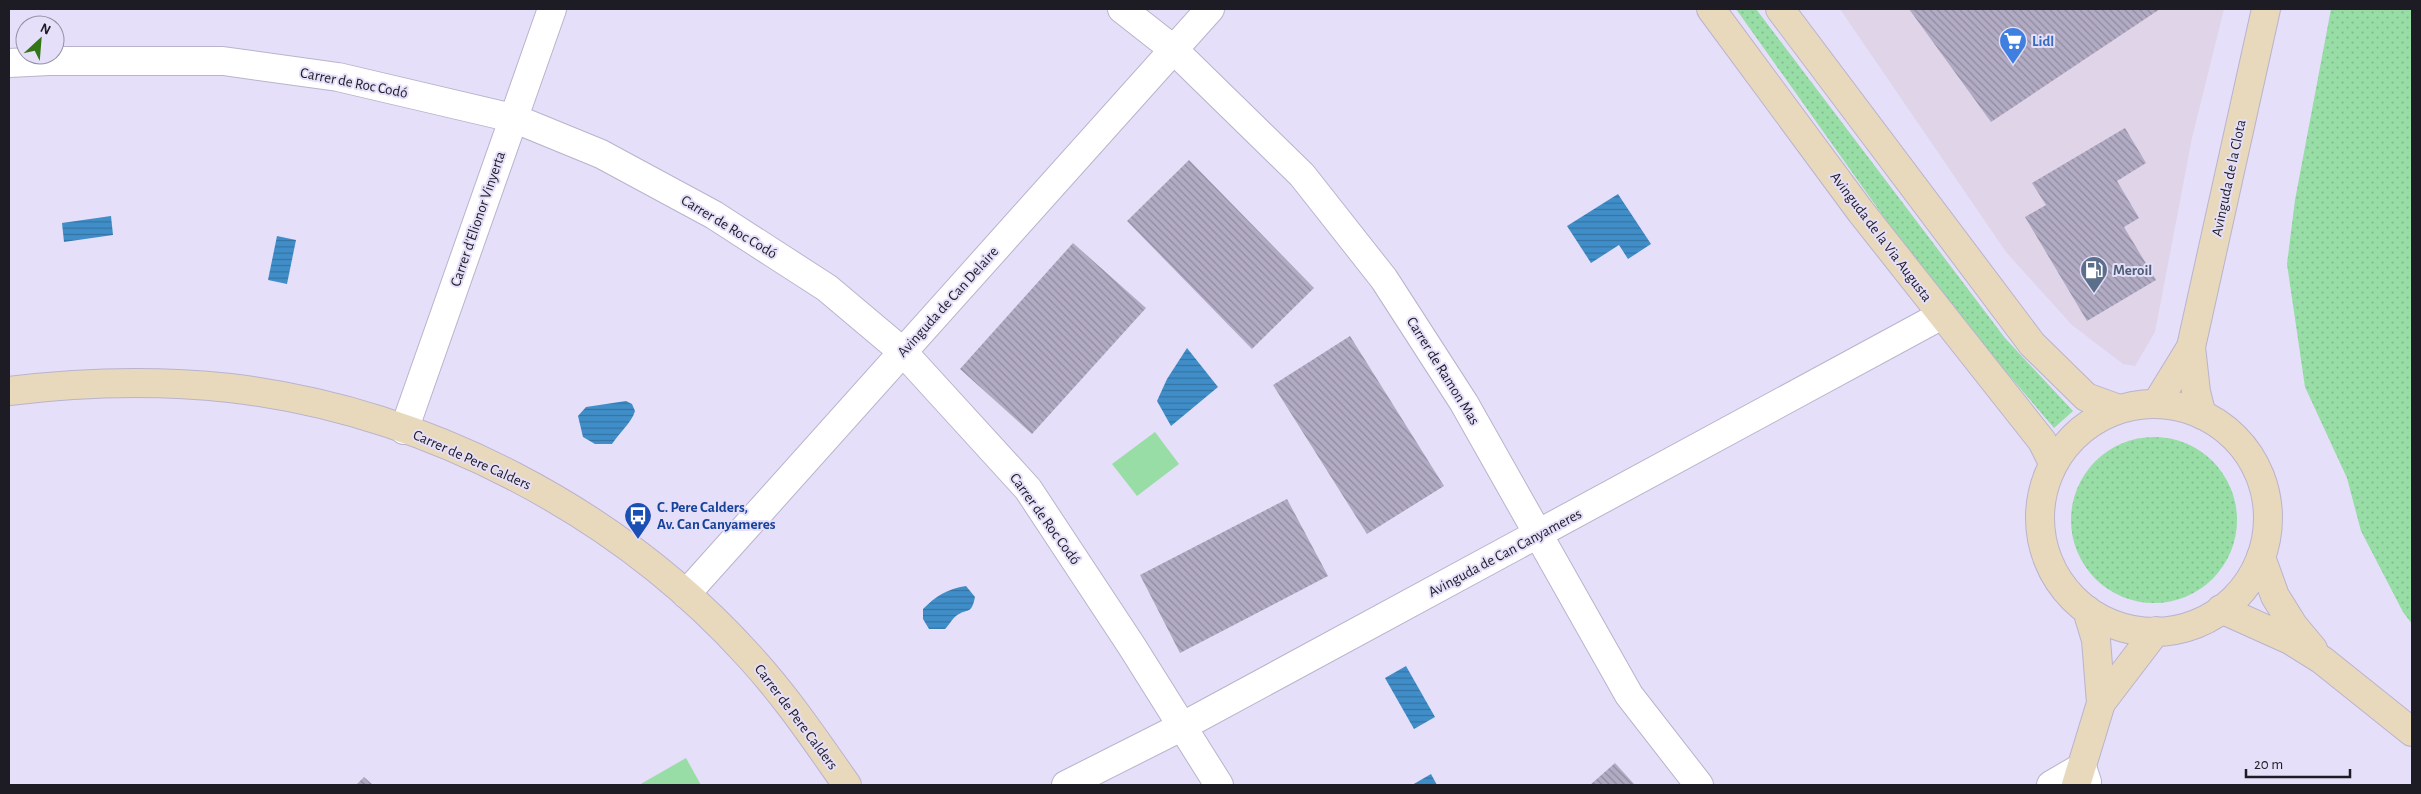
<svg xmlns="http://www.w3.org/2000/svg" width="2421" height="794" font-family="'Alegreya Sans',sans-serif">
<style>
.commercial{fill:#e0d4e8}
.grass{fill:url(#grass-dots)}
.park{fill:#97dda5}
.water{fill:url(#water-rules)}
.building{fill:url(#building-back-hatch)}
.lines{fill:none;stroke-linecap:round;stroke-linejoin:round}
.street-casing{stroke:#b9b3cc;stroke-width:30}
.secondary-casing{stroke:#b9b3cc;stroke-width:30}
.street{stroke:#fff;stroke-width:28}
.secondary{stroke:#e8d9bd;stroke-width:28}
.labels{text-anchor:middle;dominant-baseline:central;stroke-width:4;stroke-linejoin:round;paint-order:stroke}
.shop-label{font-size:15px;font-weight:bold;fill:#366cbe;stroke:#e5dff9;text-anchor:start}
.street-label{font-size:15px;fill:#1d1b24;stroke:#e5dff9}
.service-label{font-size:15px;font-weight:bold;fill:#4e5e75;stroke:#e5dff9;text-anchor:start}
.transit-label{font-size:15px;font-weight:bold;fill:#164399;stroke:#e5dff9;text-anchor:start}
</style>
<defs>
<pattern id="grass-dots" width="8" height="8" patternUnits="userSpaceOnUse" patternTransform="scale(1.25)"><rect width="8" height="8" fill="#97dda5"/><path d="M2 2h.1M6 6h.1" fill="none" stroke="#82bd8e" stroke-width="1.8" stroke-linecap="round"/></pattern>
<pattern id="water-rules" width="6" height="5" patternUnits="userSpaceOnUse" patternTransform="scale(1.25)"><rect width="6" height="5" fill="#408ec9"/><path d="M0 2.5h6" fill="none" stroke="#3573a3"/></pattern>
<pattern id="building-back-hatch" width="6" height="6" patternUnits="userSpaceOnUse" patternTransform="scale(1.25)"><rect width="6" height="6" fill="#b2abc4"/><path d="M-1 5l2 2M0 0l6 6M5-1l2 2" fill="none" stroke="#908a9f"/></pattern>
</defs>
<rect width="100%" height="100%" fill="#e5dff9"/>
<!-- commercial -->
<polygon class="commercial" points="1840,9 2224,9 2192,138 2155,332 2135,366 2123,364 2072,325 2006,252"/>
<!-- grass -->
<g class="grass">
<polygon points="1736,9 1756,9 2005,338 2073,411 2054,428 1977,338 1913,258"/>
<polygon points="2331,9 2412,9 2412,624 2403,612 2361,531 2347,478 2305,387 2287,264 2295,200"/>
<circle cx="2154" cy="520" r="83"/>
</g>
<!-- park -->
<g class="park">
<polygon points="1155,432 1179,464 1137,496 1112,464"/>
<polygon points="686,758 701,785 639,785"/>
</g>
<!-- water -->
<g class="water">
<polygon points="1618,194 1651,244 1628,259 1619,245 1591,263 1567,226"/>
<polygon points="111,216 113,235 64,242 62,223"/>
<polygon points="277,236 296,240 287,284 268,280"/>
<polygon points="1187,348 1218,387 1171,426 1157,401 1167,379"/>
<path d="M626,401L632,404L635,411C632,422 619,433 612,444H595L583,437L578,416L586,407Z"/>
<path d="M966,586L975,597C971,616 968,607 956,616C952,619 949,625 945,629H929L923,619V609C936,596 947,589 966,586Z"/>
<polygon points="1406,666 1435,717 1414,729 1385,678"/>
<polygon points="1431,774 1437,785 1412,785"/>
</g>
<!-- building -->
<g class="building">
<polygon points="1909,9 2160,9 1991,122"/>
<polygon points="2125,128 2146,163 2117,181 2139,218 2124,227 2156,280 2087,321 2025,217 2046,205 2032,183"/>
<polygon points="1189,160 1314,288 1252,349 1127,221"/>
<polygon points="1073,243 1146,308 1032,434 960,369"/>
<polygon points="1350,336 1444,486 1367,534 1273,385"/>
<polygon points="1287,499 1328,576 1180,653 1140,575"/>
<polygon points="1615,763 1635,785 1590,785"/>
<polygon points="364,777 373,785 356,785"/>
</g>
<g class="lines">
<defs>
<g id="street">
<polyline points="1122,9 1173,49 1302,175 1384,279 1464,403 1629,695 1699,785"/>
<polyline points="9,63 49,61 223,61 338,77 513,118 601,154 714,215 827,288 903,352 1028,489 1131,645 1219,785"/>
<polyline points="404,430 552,9"/>
<polyline points="686,594 1210,9"/>
<polyline points="1066,785 1183,726 1942,315"/>
<polyline points="2051,785 2082,767 2087,782"/>
</g>
<g id="secondary">
<polyline points="1711,9 1861,212 2042,441 2053,463"/>
<polyline points="1780,9 2032,344 2086,397 2119,409"/>
<path d="M9,391C82,382 156,380 230,388C425,411 617,510 749,656C786,696 816,741 847,785"/>
<polyline points="2156,404 2191,347"/>
<circle cx="2154" cy="518" r="114"/>
<polyline points="2202,415 2196,392 2191,347 2266,9"/>
<polyline points="2261,557 2275,596 2293,625 2313,649"/>
<polyline points="2221,609 2290,640 2322,660 2412,732"/>
<polyline points="2101,703 2156,631"/>
<polyline points="2076,785 2101,703 2096,640 2087,610"/>
</g>
</defs>
<!-- street casing -->
<use href="#street" class="street-casing"/>
<!-- secondary casing -->
<use href="#secondary" class="secondary-casing"/>
<!-- street -->
<use href="#street" class="street"/>
<!-- secondary -->
<use href="#secondary" class="secondary"/>
</g>
<!-- icons -->
<defs>
<symbol id="supermarket-pin" viewBox="-11 -11 22 30"><path d="M0 17L-7.5 6A9.5 9.5 0 1 1 7.5 6Z" fill="#3f7fe0" stroke="#e5dff9"/><path d="M-6-5.5h2.5l.6 2H6L4.5 2H-2.5L-4.4-4H-6ZM-1.5 3.2a1.3 1.3 0 1 0 .1 0ZM3 3.2a1.3 1.3 0 1 0 .1 0Z" fill="#fff"/></symbol>
<symbol id="fuel-pin" viewBox="-11 -11 22 30"><path d="M0 17L-7.5 6A9.5 9.5 0 1 1 7.5 6Z" fill="#5c6f8a" stroke="#e5dff9"/><path d="M-5.5-6h7V0h2V4h1.3V-2.5L3-4.5l.8-.8L6-3V5H2.5V1h-1V6h-7ZM-4.2-4.7v3.2H.2V-4.7Z" fill="#fff"/></symbol>
<symbol id="bus-pin" viewBox="-11 -11 22 30"><path d="M0 17L-7.5 6A9.5 9.5 0 1 1 7.5 6Z" fill="#1a4fb4" stroke="#e5dff9"/><path d="M-5-6H5V4H4V6H2V4H-2V6H-4V4H-5ZM-3.5-4V0h7V-4ZM-3.5 1.2v1.5H-2V1.2ZM2 1.2v1.5H3.5V1.2Z" fill="#fff"/></symbol>
</defs>
<g fill-rule="evenodd">
<use href="#supermarket-pin" x="1997" y="25" width="32" height="43"/>
<use href="#fuel-pin" x="2078" y="254" width="32" height="43"/>
<use href="#bus-pin" x="622" y="500" width="32" height="43"/>
</g>
<g class="labels">
<!-- shop labels -->
<g class="shop-label">
<text x="2032" y="41">Lidl</text>
</g>
<!-- street labels -->
<g class="street-label">
<text transform="translate(354 83) rotate(11)">Carrer de Roc Codó</text>
<text transform="translate(2229 178) rotate(-78)">Avinguda de la Clota</text>
<text transform="translate(478 219) rotate(-71)">Carrer d'Elionor Vinyerta</text>
<text transform="translate(729 227) rotate(31)">Carrer de Roc Codó</text>
<text transform="translate(1881 237) rotate(53)">Avinguda de la Via Augusta</text>
<text transform="translate(948 302) rotate(-48)">Avinguda de Can Delaire</text>
<text transform="translate(1443 371) rotate(58)">Carrer de Ramon Mas</text>
<text transform="translate(472 460) rotate(24)">Carrer de Pere Calders</text>
<text transform="translate(1045 519) rotate(54)">Carrer de Roc Codó</text>
<text transform="translate(1505 553) rotate(-28)">Avinguda de Can Canyameres</text>
<text transform="translate(796 717) rotate(53)">Carrer de Pere Calders</text>
</g>
<!-- service labels -->
<g class="service-label">
<text x="2113" y="270">Meroil</text>
</g>
<!-- transit labels -->
<g class="transit-label">
<text x="657" y="507">C. Pere Calders,<tspan x="657" dy="17">Av. Can Canyameres</tspan></text>
</g>
</g>
<!-- border -->
<rect width="2421" height="794" fill="none" stroke="#1d1b24" stroke-width="20"/>
<!-- north arrow -->
<g transform="translate(40 40) rotate(26)"><circle r="24" fill="#e5dff9" stroke="#9591a4"/>
<path d="M0-4L9 19L0 12L-9 19Z" fill="#327616"/>
<text y="-8" font-size="14" font-weight="bold" text-anchor="middle" fill="#1d1b24">N</text>
</g>
<!-- scale -->
<path d="M2246 769v8h104v-8" fill="none" stroke="#1d1b24" stroke-width="2.5"/>
<text x="2254" y="769" font-size="15" fill="#1d1b24" stroke="#e5dff9" stroke-width="4" paint-order="stroke">20 m</text>
</svg>
